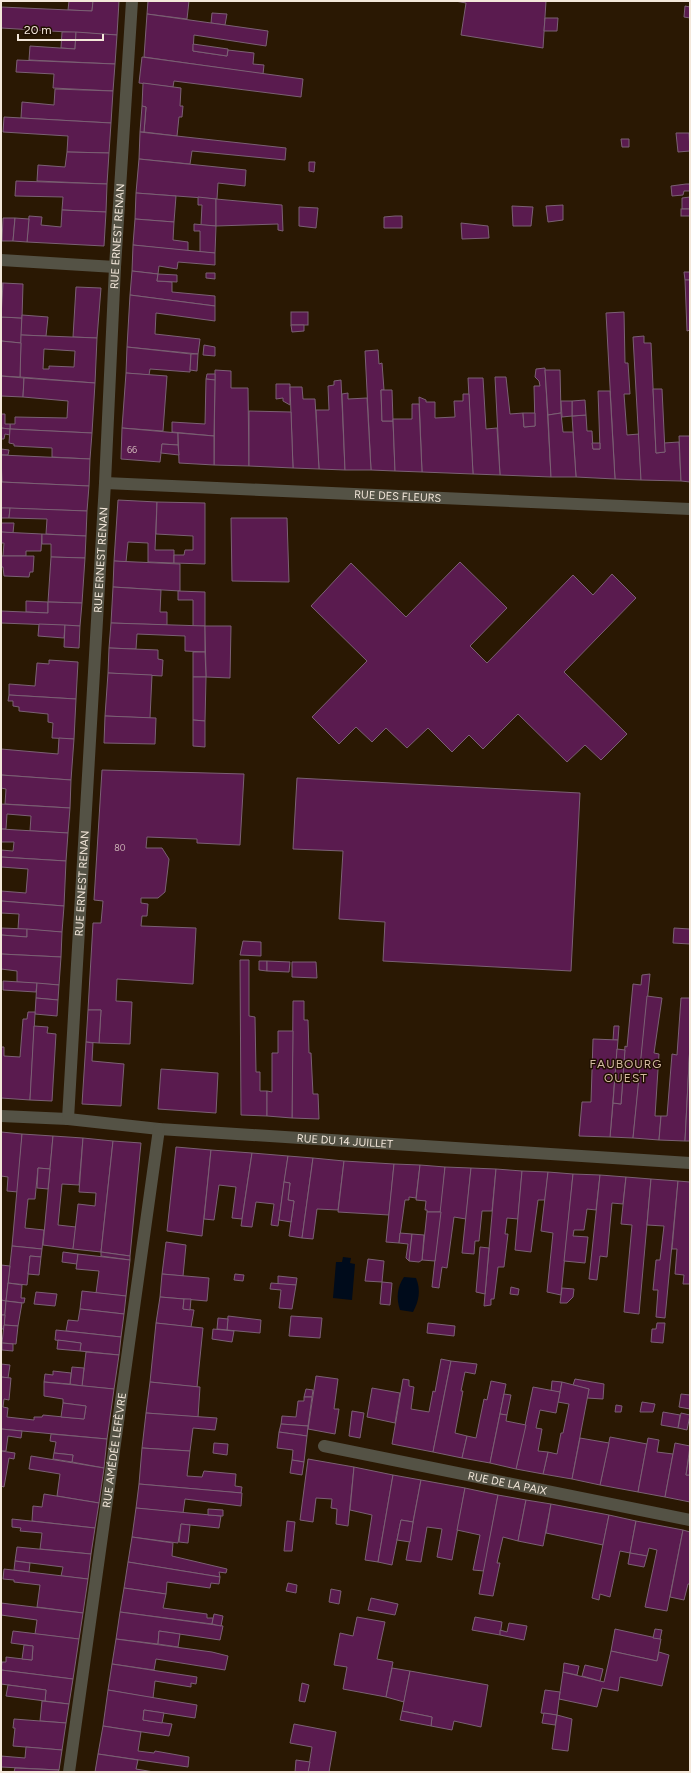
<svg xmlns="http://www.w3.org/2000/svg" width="691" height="1773" viewBox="0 0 691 1773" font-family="Figtree,sans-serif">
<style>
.water{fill:#000b1b}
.building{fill:#5a1b4f;stroke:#7b6074;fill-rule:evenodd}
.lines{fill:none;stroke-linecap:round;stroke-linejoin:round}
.minor{stroke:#545245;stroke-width:12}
.labels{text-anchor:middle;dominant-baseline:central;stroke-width:3;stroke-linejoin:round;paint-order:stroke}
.number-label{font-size:9px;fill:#cdb4b7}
.street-label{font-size:11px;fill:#f3e7da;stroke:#200f00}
.neighbourhood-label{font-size:12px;letter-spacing:1px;fill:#d3baa1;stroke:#200f00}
</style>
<rect width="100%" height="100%" fill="#2a1803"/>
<g class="water">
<polygon points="343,1257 351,1258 350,1263 355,1264 352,1300 333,1298 336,1262 342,1262"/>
<path d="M404,1277L416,1278C421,1290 419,1301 413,1312L400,1310C396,1298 397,1287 404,1277Z"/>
</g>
<g class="building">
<polygon points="69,1 93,1 92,11 68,10"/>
<polygon points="91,1 119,1 117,35 1,28 1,7 92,11 93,1"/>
<polygon points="148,1 189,1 187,19 147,14"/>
<polygon points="455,1 546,1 543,48 461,35 466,3"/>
<polygon points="685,6 690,7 690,18 684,17"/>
<polygon points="212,13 227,14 225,25 211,23"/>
<polygon points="147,14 268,31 266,46 194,35 193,51 227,56 228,50 254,53 253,64 264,65 263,74 144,57"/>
<polygon points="545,18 558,18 557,31 544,31"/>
<polygon points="62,32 76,32 75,49 61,48"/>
<polygon points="76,32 117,35 115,64 29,60 30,46 75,49"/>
<polygon points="193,44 228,49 227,56 193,51"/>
<polygon points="142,57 303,79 301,97 174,81 173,87 139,83"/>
<polygon points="17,60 115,64 113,91 53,88 54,74 16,72"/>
<polygon points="143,83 181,88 180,106 183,106 182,117 179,117 177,136 144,132 146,107 142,106"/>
<polygon points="55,89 113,91 111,123 21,118 22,102 54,105"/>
<polygon points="142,106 146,107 144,132 140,132"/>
<polygon points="4,117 111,123 109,153 67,152 68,136 3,132"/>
<polygon points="140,132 286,148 285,160 192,151 190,164 139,159"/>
<polygon points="676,133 689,133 690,151 678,152"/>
<polygon points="621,139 629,139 629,147 622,147"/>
<polygon points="67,152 109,153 107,184 37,181 38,165 65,167"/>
<polygon points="139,159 246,170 245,186 218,183 217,199 136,193"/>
<polygon points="309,162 315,162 314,172 309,171"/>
<polygon points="16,181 107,184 106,212 62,210 63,197 15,196"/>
<polygon points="686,184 690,184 690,191 684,191 683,195 672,196 671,186"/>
<polygon points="136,193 176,196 174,222 135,219"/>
<polygon points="198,197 216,199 216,226 201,225 202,205 198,205"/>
<polygon points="690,197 690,209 682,209 682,198"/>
<polygon points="216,199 282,205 283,231 278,230 278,224 216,226"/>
<polygon points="563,205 563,220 548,222 546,206"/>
<polygon points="512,206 533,207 531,226 513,226"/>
<polygon points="299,207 318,208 316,228 299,226"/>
<rect x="681" y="209" width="9" height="7"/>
<polygon points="62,210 106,212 104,246 27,242 29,216 42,217 41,225 61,227"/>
<polygon points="395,216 402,216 402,228 384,228 384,217"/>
<polygon points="3,218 15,218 13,241 2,241"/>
<polygon points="15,218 29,219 27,242 13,241"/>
<polygon points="135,219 174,222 173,240 188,242 188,251 133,245"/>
<polygon points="461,223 488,226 489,238 462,239"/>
<polygon points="194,224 216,226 215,253 200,252 200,231 194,231"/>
<polygon points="133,245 215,253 215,265 178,262 177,269 159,266 158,274 132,271"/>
<polygon points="132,271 158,274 157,281 172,282 172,292 215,296 215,306 130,295"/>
<polygon points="684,272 690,272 690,280 685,280"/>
<polygon points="206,273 215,273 215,279 206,278"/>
<polygon points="158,274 177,275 177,282 157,281"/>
<polygon points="685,280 690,280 690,330 687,331"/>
<polygon points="1,283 3,283 1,317 22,318 21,343 1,341"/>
<polygon points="3,283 23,284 22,318 1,317"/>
<polygon points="76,287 101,288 97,338 73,337"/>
<polygon points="130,295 215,306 215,321 156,313 155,334 200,339 198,354 127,347"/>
<rect x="291" y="312" width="17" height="13"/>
<polygon points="624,312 625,363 628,363 630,394 624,394 627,435 639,434 641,480 615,479 606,313"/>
<polygon points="22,315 48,317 46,336 21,335"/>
<polygon points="291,325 304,325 304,331 292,332"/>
<path d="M21,335L97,338L95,383L20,377ZM44,349L75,351L74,367L49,366V369H43Z"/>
<polygon points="644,336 644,343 651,343 656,453 665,452 664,443 679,442 681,481 641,480 633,337"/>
<polygon points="1,341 21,343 20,377 1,376"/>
<polygon points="204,345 215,347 215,356 203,355"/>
<polygon points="127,347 191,354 190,372 150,369 149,375 126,373"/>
<polygon points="378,350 379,364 382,363 384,390 381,390 382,421 393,421 395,471 371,470 365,351"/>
<polygon points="191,354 198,354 197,371 190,370"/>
<polygon points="545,368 551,477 500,475 495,377 506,377 510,414 523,413 524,427 535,426 534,386 540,386 539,381 535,377 536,369"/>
<polygon points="215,370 231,371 231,388 248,388 249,466 214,465"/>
<polygon points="545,370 560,370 561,413 548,415"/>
<polygon points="126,373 167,376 163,431 122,428"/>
<polygon points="207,374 215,374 215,380 206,379"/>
<polygon points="1,376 24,378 23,397 1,396"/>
<polygon points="24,378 95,383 92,433 10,429 10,424 15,424 15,417 67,418 68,401 23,397"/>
<polygon points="468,378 483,378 486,429 497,428 500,475 473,474"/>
<polygon points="206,379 215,380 214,436 172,432 172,422 205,424"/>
<polygon points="341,380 345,470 319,469 316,410 329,410 328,386 334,385 334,381"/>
<polygon points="276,384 290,384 290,405 283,401 283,398 276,399"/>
<polygon points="290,387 302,387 303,399 315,399 319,469 293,468"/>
<polygon points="653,389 662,389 665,452 656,453"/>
<polygon points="381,390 392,390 393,421 382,421"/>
<polygon points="598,391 610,391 615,479 576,477 572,416 586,415 587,431 592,431 593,449 600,449"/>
<polygon points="348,393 348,399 367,398 371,470 345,470 342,394"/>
<polygon points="463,394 469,394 473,474 422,472 419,397 426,400 426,402 435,402 435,418 455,417 454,401 463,401"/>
<polygon points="585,400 586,415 572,416 572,401"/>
<polygon points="561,401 572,401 572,416 562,417"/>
<polygon points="412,404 419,404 422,472 395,471 393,419 412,419"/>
<polygon points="249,411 291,412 293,468 249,466"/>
<polygon points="523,413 535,413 535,426 524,427"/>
<polygon points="561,413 563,432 573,432 576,477 551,477 548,415"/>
<polygon points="1,414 5,414 5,424 10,424 10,429 1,428"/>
<polygon points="1,428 10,429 10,435 5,434 4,439 1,439"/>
<polygon points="122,428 178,433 178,445 162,444 160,462 121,459"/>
<polygon points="10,429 92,433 90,459 52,457 52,448 14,446 14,444 9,443"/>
<polygon points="178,433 214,436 214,465 179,463"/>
<polygon points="679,436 690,436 690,482 681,481"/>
<polygon points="592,443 600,443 600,449 593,449"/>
<polygon points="162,444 178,445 179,455 161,453"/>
<polygon points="1,449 9,450 8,455 1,455"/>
<polygon points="1,455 90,459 89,486 2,482"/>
<polygon points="1,482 89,486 87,511 1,508"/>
<polygon points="118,500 157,502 155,550 174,550 174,563 148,562 148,543 128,542 126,562 114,561"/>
<polygon points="157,502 205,503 205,564 174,563 174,555 184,555 185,550 193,550 193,536 156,534"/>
<polygon points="1,508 10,508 9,518 1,518"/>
<polygon points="10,508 87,511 86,536 46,534 47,519 9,518"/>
<polygon points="231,518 287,518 289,582 232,581"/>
<polygon points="1,523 14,523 13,533 1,532"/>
<polygon points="1,532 42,534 41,551 26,551 26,556 3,556 4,543 1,543"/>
<polygon points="42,534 86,536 85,558 51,557 51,544 42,544"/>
<polygon points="1,556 34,556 33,572 30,572 29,577 4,576 3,567 1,567"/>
<polygon points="51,557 85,558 82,603 48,602"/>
<polygon points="114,561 180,564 180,591 113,587"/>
<polygon points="460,562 507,608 470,646 487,663 573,575 593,595 612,574 636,598 564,672 627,734 601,760 585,745 567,762 518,714 483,749 469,735 452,752 428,728 407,748 386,728 372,742 356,727 339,744 312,717 367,661 311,606 351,563 406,617"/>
<polygon points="113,587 161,590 160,612 167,612 167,625 111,623"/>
<polygon points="178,591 205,592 205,626 193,626 193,600 178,600"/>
<polygon points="26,601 48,602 48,613 26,612"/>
<polygon points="48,602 82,603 80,626 1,623 1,611 48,613"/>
<polygon points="111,623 205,626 205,652 185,651 185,636 137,634 136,649 109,648"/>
<polygon points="39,624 65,625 64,638 38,636"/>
<polygon points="65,625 80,626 79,648 64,647"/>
<polygon points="205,626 231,626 230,678 206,677"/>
<polygon points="109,648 158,650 158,659 163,660 162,676 108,673"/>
<polygon points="193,652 205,652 206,677 193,677"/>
<polygon points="49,660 78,662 76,699 9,695 9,684 35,686 37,663 49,664"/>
<polygon points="108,673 152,675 150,718 105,716"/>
<polygon points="193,677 206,677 205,721 193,720"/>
<polygon points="9,695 76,699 74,739 52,738 53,723 48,722 48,714 19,711 19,707 13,706 13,701 8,701"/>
<polygon points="105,716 156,718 155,744 104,743"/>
<polygon points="193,720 205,721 205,747 193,746"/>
<polygon points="59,738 74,739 71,780 1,775 1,749 58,754"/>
<polygon points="102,770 244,774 240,845 197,843 197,839 147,837 146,848 162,848 169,859 165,892 158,898 141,898 141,903 148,904 147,916 142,916 141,926 196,928 193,984 117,979 116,1001 132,1002 130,1044 99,1043 101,1010 88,1010 93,923 101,923 103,901 94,900"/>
<polygon points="1,775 71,780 70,808 5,804 6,789 1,788"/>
<polygon points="297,778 580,793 571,971 383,961 385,922 339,919 343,851 293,849"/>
<polygon points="1,804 70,808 68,833 30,831 31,816 7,814 6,829 1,829"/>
<polygon points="1,829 68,833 66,861 1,857 1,850 13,851 14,842 1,842"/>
<polygon points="1,857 66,861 64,906 1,901 1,891 26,893 28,869 1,867"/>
<polygon points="1,901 64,906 62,932 18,929 19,914 1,913"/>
<polygon points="1,928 27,929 27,937 1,935"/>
<polygon points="674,928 690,929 690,944 673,943"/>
<polygon points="27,929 62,932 61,957 1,954 1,935 27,937"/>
<polygon points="243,941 261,942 261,956 240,955"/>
<polygon points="1,954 61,957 59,985 17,982 17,971 1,969"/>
<polygon points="240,960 249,960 249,1016 255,1017 256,1072 260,1072 260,1091 267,1091 267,1116 241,1115"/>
<polygon points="259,961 267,961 267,971 259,970"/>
<polygon points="267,961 290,962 289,972 267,971"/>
<polygon points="292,962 316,962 317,978 292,977"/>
<polygon points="650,974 633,1138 610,1137 613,1103 621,1104 625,1046 627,1047 633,984 641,985 642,975"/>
<polygon points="3,981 37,983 36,992 3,990"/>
<polygon points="37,983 59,985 58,1000 36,998"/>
<polygon points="647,996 662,998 654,1053 659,1054 655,1116 661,1116 659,1140 633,1138"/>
<polygon points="36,998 58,1000 57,1016 35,1014"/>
<polygon points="681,998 690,998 690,1044 685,1141 659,1140 661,1116 667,1116 672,1054 677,1055"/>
<polygon points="293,1001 304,1001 304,1020 308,1020 309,1053 311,1053 313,1094 318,1094 319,1119 292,1118"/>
<polygon points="88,1010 101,1010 99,1043 86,1042"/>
<polygon points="28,1012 35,1012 35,1014 30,1100 1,1098 1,1047 4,1047 4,1056 20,1057 23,1019 27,1019"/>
<polygon points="34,1026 48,1027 47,1033 56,1034 52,1101 30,1100"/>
<polygon points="614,1026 619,1026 618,1040 613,1040"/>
<polygon points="278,1031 293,1031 292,1118 267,1116 267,1091 272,1092 272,1053 278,1053"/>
<polygon points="593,1039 618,1040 610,1137 579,1136 582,1102 591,1102"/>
<polygon points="86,1042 93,1043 92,1061 124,1064 121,1106 82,1104"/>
<polygon points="690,1044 690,1141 685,1141"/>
<polygon points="617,1049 625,1050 621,1104 613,1103"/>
<polygon points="161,1069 218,1073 216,1113 158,1109"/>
<polygon points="1,1132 22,1134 18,1192 7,1191 8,1177 1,1176"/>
<polygon points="22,1134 53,1136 50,1169 38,1168 35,1199 28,1199 25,1228 44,1230 42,1249 12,1246"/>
<polygon points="53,1136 83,1138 79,1185 62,1184 58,1225 76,1227 73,1249 43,1245"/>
<polygon points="83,1138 113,1141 101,1252 73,1249 78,1204 95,1206 96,1193 79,1192"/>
<polygon points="113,1141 141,1143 130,1256 101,1252"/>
<polygon points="176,1147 211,1150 202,1236 167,1231"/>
<polygon points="211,1150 252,1153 242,1219 232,1218 236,1187 219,1185 214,1220 204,1219"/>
<polygon points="252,1153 288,1156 278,1226 271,1225 274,1204 256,1202 252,1227 241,1226"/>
<polygon points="288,1156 313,1158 302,1238 289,1236 294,1201 288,1200 290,1183 284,1182"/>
<polygon points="313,1158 344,1161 338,1210 317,1209 313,1239 302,1238"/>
<polygon points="344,1161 394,1164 389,1215 338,1212"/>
<polygon points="394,1164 420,1165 416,1198 409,1197 409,1200 405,1200 399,1243 386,1242"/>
<polygon points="420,1165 445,1167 441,1212 427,1212 427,1210 425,1210 426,1201 416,1200"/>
<polygon points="445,1167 471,1168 466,1219 454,1217 447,1268 442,1267 439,1288 432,1287"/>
<polygon points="38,1168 50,1169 48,1189 37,1188"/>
<polygon points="471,1168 496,1169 492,1211 482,1211 479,1241 475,1241 474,1254 462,1253"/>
<polygon points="496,1169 522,1171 518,1219 507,1218 505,1234 508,1234 504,1267 498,1267 494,1299 491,1299 491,1305 484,1306"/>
<polygon points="522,1171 548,1172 545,1200 538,1200 531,1252 515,1250"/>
<polygon points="548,1172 573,1174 561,1295 547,1292 553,1233 541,1231"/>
<polygon points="573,1174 600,1175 596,1210 587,1209 584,1230 574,1230 573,1236 588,1237 585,1263 564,1261"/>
<polygon points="600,1175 626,1177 623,1204 612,1203 607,1257 600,1256 597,1280 589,1279"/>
<polygon points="626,1177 651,1179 639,1314 624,1312 632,1225 621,1224"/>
<polygon points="651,1179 678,1181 665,1318 656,1317 658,1290 653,1290 656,1260 660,1260 664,1226 647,1225"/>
<polygon points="678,1181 690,1182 690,1284 683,1284 684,1275 675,1274 677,1249 672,1249"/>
<polygon points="284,1182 290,1183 288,1200 294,1201 291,1222 279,1220"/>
<polygon points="427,1212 441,1212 435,1261 422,1260"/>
<polygon points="400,1233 412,1234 409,1261 406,1258 408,1244 399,1243"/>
<polygon points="412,1234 424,1235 422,1260 419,1262 409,1261"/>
<polygon points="166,1242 186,1245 183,1276 162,1274"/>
<polygon points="12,1246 42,1249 41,1257 30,1256 27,1285 8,1283"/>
<polygon points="480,1247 489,1248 485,1294 476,1292"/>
<polygon points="63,1252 78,1254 77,1264 62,1262"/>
<polygon points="101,1252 130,1256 130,1260 101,1256"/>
<polygon points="78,1254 130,1260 126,1296 96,1293 99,1271 76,1269"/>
<polygon points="30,1256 41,1257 39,1275 28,1274"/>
<polygon points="368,1259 384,1261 382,1282 365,1281"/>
<polygon points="1,1265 10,1266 6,1301 1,1300"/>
<polygon points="162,1274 209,1278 207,1301 160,1297"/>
<polygon points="235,1274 244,1275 243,1281 234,1280"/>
<polygon points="278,1276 297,1278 296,1285 278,1284"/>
<polygon points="382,1282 392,1283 390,1305 380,1304"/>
<polygon points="8,1283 22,1285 21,1298 25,1298 24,1303 6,1301"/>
<polygon points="271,1283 296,1285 292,1309 279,1308 281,1290 270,1289"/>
<polygon points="511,1287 519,1289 518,1295 510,1294"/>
<polygon points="562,1288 574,1289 573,1297 567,1303 560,1303"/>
<polygon points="82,1291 126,1296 124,1314 80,1309"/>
<polygon points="36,1292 57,1294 55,1306 34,1304"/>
<polygon points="160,1297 184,1299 183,1309 194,1310 191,1327 156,1323"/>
<polygon points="184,1299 191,1299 190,1310 183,1309"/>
<polygon points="1,1300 6,1301 5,1315 1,1315"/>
<polygon points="6,1301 22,1303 18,1326 4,1325"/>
<polygon points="80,1309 124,1314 121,1337 66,1331 68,1320 78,1321"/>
<polygon points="1,1315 5,1315 4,1329 1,1329"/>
<polygon points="228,1316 261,1320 260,1333 227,1330"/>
<polygon points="291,1316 322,1318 320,1338 289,1336"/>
<polygon points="218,1318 228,1319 227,1330 217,1329"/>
<polygon points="156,1323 203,1328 197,1387 150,1382"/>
<polygon points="428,1323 455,1326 454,1336 427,1333"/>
<polygon points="657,1323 665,1323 663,1343 651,1342 652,1329 656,1329"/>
<polygon points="4,1325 18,1326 16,1344 2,1343"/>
<polygon points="213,1329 234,1331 232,1342 212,1339"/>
<polygon points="56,1330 121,1337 119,1355 80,1351 81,1343 55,1340"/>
<polygon points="58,1340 81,1343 80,1351 57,1349"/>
<polygon points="2,1343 13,1344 13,1351 2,1350"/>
<polygon points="86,1352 119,1355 114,1389 82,1386"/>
<polygon points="441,1359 451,1361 433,1452 392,1444 403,1379 409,1380 409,1386 414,1387 411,1409 429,1412 433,1391 435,1392"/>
<polygon points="451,1361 477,1364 475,1374 465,1372 461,1391 463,1391 455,1433 467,1436 462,1458 433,1452"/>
<polygon points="1,1364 10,1365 8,1378 1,1377"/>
<polygon points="72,1367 84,1368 82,1386 70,1384"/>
<polygon points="53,1371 71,1373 70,1384 44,1382 45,1374 53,1375"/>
<polygon points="316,1376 338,1379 334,1409 339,1409 335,1434 308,1429"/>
<polygon points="1,1377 11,1378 9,1400 4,1399 3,1407 8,1408 7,1417 34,1420 34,1417 42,1417 43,1415 84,1419 86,1406 63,1403 63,1399 44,1396 44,1382 114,1389 107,1439 1,1429"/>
<polygon points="575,1379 604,1384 603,1399 587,1398 589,1389 573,1385"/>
<polygon points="491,1381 506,1384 490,1463 462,1458 467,1436 476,1438 484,1399 487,1400"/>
<polygon points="552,1381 562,1382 560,1392 551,1391"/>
<polygon points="150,1382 200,1387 198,1417 146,1413"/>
<polygon points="562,1382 589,1389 572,1479 543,1474 548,1452 557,1454 561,1433 563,1433 569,1404 558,1402"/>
<polygon points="533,1387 560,1392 556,1413 540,1410 536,1428 542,1429 538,1451 548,1452 543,1474 516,1469"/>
<polygon points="372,1388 400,1393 395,1423 367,1417"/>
<polygon points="306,1389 313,1390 312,1397 304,1397"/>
<polygon points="504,1394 511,1395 507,1415 500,1414"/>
<polygon points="681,1394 690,1395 690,1409 679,1407"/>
<polygon points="304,1397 312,1397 308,1426 281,1424 282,1416 296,1417 298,1401 304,1401"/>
<polygon points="642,1402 655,1404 653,1412 640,1412"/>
<polygon points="63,1403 86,1406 84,1419 61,1417"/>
<polygon points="616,1405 622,1406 621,1412 615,1412"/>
<polygon points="352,1411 364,1413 360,1438 349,1436"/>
<polygon points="663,1412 680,1415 678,1428 661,1425"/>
<polygon points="146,1413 217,1418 215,1430 193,1428 190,1451 142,1448"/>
<polygon points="681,1413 690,1415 687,1430 678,1428"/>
<polygon points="500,1414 507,1415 506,1421 526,1425 516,1469 490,1463"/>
<polygon points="281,1424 308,1426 307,1436 279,1432"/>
<polygon points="1,1429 22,1431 21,1438 8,1436 6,1451 1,1451"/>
<polygon points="279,1432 307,1436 304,1462 292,1460 293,1450 277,1448"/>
<polygon points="51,1434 107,1439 104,1468 72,1462 73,1455 54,1453 56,1442 50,1441"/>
<polygon points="610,1437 647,1444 638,1492 600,1485"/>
<polygon points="580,1438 609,1443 600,1485 572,1479"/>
<polygon points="648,1438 659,1440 657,1452 673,1454 665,1497 638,1492"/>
<polygon points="214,1443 228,1444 227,1455 213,1453"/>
<polygon points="675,1443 690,1446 686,1475 690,1475 690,1502 665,1497"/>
<polygon points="142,1448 190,1451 187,1476 202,1477 204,1471 236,1474 235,1486 242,1487 241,1493 139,1484"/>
<polygon points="1,1451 15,1453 14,1459 9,1458 4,1487 1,1486"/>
<polygon points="690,1451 690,1475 686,1475"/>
<polygon points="54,1453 73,1455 72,1462 53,1459"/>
<polygon points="31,1456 104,1468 99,1503 57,1496 60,1474 29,1469"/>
<polygon points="308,1459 354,1467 348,1526 336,1524 337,1509 331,1508 332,1499 316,1498 313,1522 300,1520"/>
<polygon points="292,1460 304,1462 302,1475 290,1473"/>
<polygon points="354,1467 393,1475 378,1562 365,1560 372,1515 350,1510"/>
<polygon points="393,1475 421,1480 413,1522 401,1520 392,1565 378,1562"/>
<polygon points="421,1480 465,1488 452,1560 437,1557 442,1529 427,1527 421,1562 406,1560"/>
<polygon points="139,1484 242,1493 241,1506 185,1499 183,1513 136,1508"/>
<polygon points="465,1488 498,1495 484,1571 473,1570 480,1535 457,1530"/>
<polygon points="44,1494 99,1503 95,1528 32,1521 33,1506 42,1507"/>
<polygon points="498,1495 526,1500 518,1541 503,1537 497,1563 500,1563 493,1596 479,1594"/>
<polygon points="526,1500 551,1504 543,1546 518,1541"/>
<polygon points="551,1504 609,1515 603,1545 546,1533"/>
<polygon points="136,1508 221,1516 219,1528 181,1524 178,1543 132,1537"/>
<polygon points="208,1509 223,1510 223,1516 208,1515"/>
<polygon points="609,1515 636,1521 630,1553 620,1551 610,1597 600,1594 599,1600 592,1598"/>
<polygon points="12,1519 95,1528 91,1554 40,1549 42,1533 20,1531 21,1528 12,1527"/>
<polygon points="401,1520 413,1522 410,1542 397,1540"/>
<polygon points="287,1521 295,1522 292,1551 284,1551"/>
<polygon points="636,1521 683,1530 667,1611 645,1607 657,1550 649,1548 647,1556 630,1553"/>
<polygon points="181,1524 190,1525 188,1543 179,1542"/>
<polygon points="683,1530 690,1532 690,1584 688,1584 684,1600 670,1597"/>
<polygon points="132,1537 173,1543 172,1556 227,1569 226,1573 219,1572 220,1577 128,1562"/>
<polygon points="17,1547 91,1554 88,1579 61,1576 63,1567 15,1561"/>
<polygon points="630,1553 647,1556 644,1567 628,1564"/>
<polygon points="15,1561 30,1563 29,1572 14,1570"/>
<polygon points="128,1562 220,1577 219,1584 211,1583 210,1588 167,1582 166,1594 124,1588"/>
<polygon points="4,1569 88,1579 83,1613 37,1607 40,1585 14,1582 14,1580 3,1579"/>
<polygon points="288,1583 297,1585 296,1593 286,1591"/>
<polygon points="124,1588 166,1594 163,1608 207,1614 207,1618 213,1618 212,1624 120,1612"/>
<polygon points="331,1589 341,1591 339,1604 329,1602"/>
<polygon points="371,1598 398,1604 395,1615 368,1610"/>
<polygon points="1,1603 83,1613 79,1639 35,1634 37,1620 1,1615"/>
<polygon points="120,1612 223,1626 220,1640 159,1631 158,1644 116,1639"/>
<polygon points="214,1614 223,1616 221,1626 212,1624"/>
<polygon points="357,1617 385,1622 377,1659 393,1662 386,1697 343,1689 347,1667 334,1665 340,1633 353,1636"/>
<polygon points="475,1617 502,1622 500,1635 472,1630"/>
<polygon points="509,1623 527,1626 524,1640 500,1635 500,1630 507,1632"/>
<polygon points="615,1629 661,1639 657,1661 611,1651"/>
<polygon points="655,1629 662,1630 660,1639 653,1638"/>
<polygon points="13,1631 79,1639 73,1679 1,1670 2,1662 6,1662 6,1657 32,1660 33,1646 11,1643"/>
<polygon points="159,1631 180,1634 178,1647 158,1644"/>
<polygon points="116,1639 212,1652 228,1656 225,1670 156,1659 154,1670 112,1664"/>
<polygon points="24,1645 33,1646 32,1660 22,1659"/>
<polygon points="611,1651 657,1661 659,1652 669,1655 662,1686 620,1677 618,1691 602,1688 597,1707 559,1699 563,1672 604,1682"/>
<polygon points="564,1663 579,1666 577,1675 563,1672"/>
<polygon points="112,1664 197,1677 196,1684 191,1683 191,1687 155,1681 153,1698 108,1690"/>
<polygon points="585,1665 603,1669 600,1681 582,1676"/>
<polygon points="392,1668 410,1671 404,1702 386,1697"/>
<polygon points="1,1670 73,1679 69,1704 45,1701 46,1690 1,1684"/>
<polygon points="410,1671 488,1685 481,1727 454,1721 452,1730 431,1726 432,1717 402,1711"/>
<polygon points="302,1683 309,1685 305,1702 299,1701"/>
<polygon points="8,1685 46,1690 45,1701 6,1696"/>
<polygon points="108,1690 197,1705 195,1718 144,1710 143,1720 172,1724 169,1736 103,1726"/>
<polygon points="545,1690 560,1692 557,1715 541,1713"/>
<polygon points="42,1701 69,1704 66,1723 40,1721"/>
<polygon points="144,1710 164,1713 162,1723 143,1720"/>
<polygon points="402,1711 432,1717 431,1726 400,1720"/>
<polygon points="544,1713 557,1715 555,1725 542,1723"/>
<polygon points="557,1715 572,1719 568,1751 552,1749"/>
<polygon points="14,1719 66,1723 62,1750 13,1746 15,1728 13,1728"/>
<polygon points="294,1724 336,1732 329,1772 308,1772 312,1747 290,1743"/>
<polygon points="103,1726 141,1732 138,1751 154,1753 155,1751 189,1757 188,1767 98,1754"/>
<polygon points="26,1747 62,1750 59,1770 1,1767 1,1756 25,1758"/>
<polygon points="98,1754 138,1760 136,1769 154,1772 95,1772"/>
<polygon points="296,1760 310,1762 308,1772 295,1772"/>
<polygon points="15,1768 59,1770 58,1772 14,1772"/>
</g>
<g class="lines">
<g class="minor">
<polyline points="1,260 115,267"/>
<path id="s1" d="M105,483L690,509"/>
<path id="s2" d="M1,1116L68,1119L159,1129L690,1163"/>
<path id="s3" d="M68,1119L105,483L115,267L132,1"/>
<path id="s4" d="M324,1446L690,1520"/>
<path id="s5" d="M69,1772L159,1129"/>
</g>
</g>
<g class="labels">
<g class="number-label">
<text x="132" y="449">66</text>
<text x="120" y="847">80</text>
</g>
<g class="street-label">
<text stroke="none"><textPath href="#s3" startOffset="884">RUE ERNEST RENAN</textPath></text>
<text stroke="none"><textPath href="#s1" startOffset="293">RUE DES FLEURS</textPath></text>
<text stroke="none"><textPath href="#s3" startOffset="560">RUE ERNEST RENAN</textPath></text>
<text stroke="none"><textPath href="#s3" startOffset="236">RUE ERNEST RENAN</textPath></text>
<text stroke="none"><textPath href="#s2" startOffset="345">RUE DU 14 JUILLET</textPath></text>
<text stroke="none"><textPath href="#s5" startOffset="325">RUE AMÉDÉE LEFÈVRE</textPath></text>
<text stroke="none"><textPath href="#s4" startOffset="187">RUE DE LA PAIX</textPath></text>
</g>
<g class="neighbourhood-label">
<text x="626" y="1064">FAUBOURG<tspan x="626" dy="14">OUEST</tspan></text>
</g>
</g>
<rect width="691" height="1773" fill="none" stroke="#f3e7da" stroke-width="4"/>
<path d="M18 34v6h85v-6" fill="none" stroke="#f3e7da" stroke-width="2"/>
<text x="24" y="34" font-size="12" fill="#f3e7da" stroke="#200f00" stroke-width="3" paint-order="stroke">20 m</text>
</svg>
